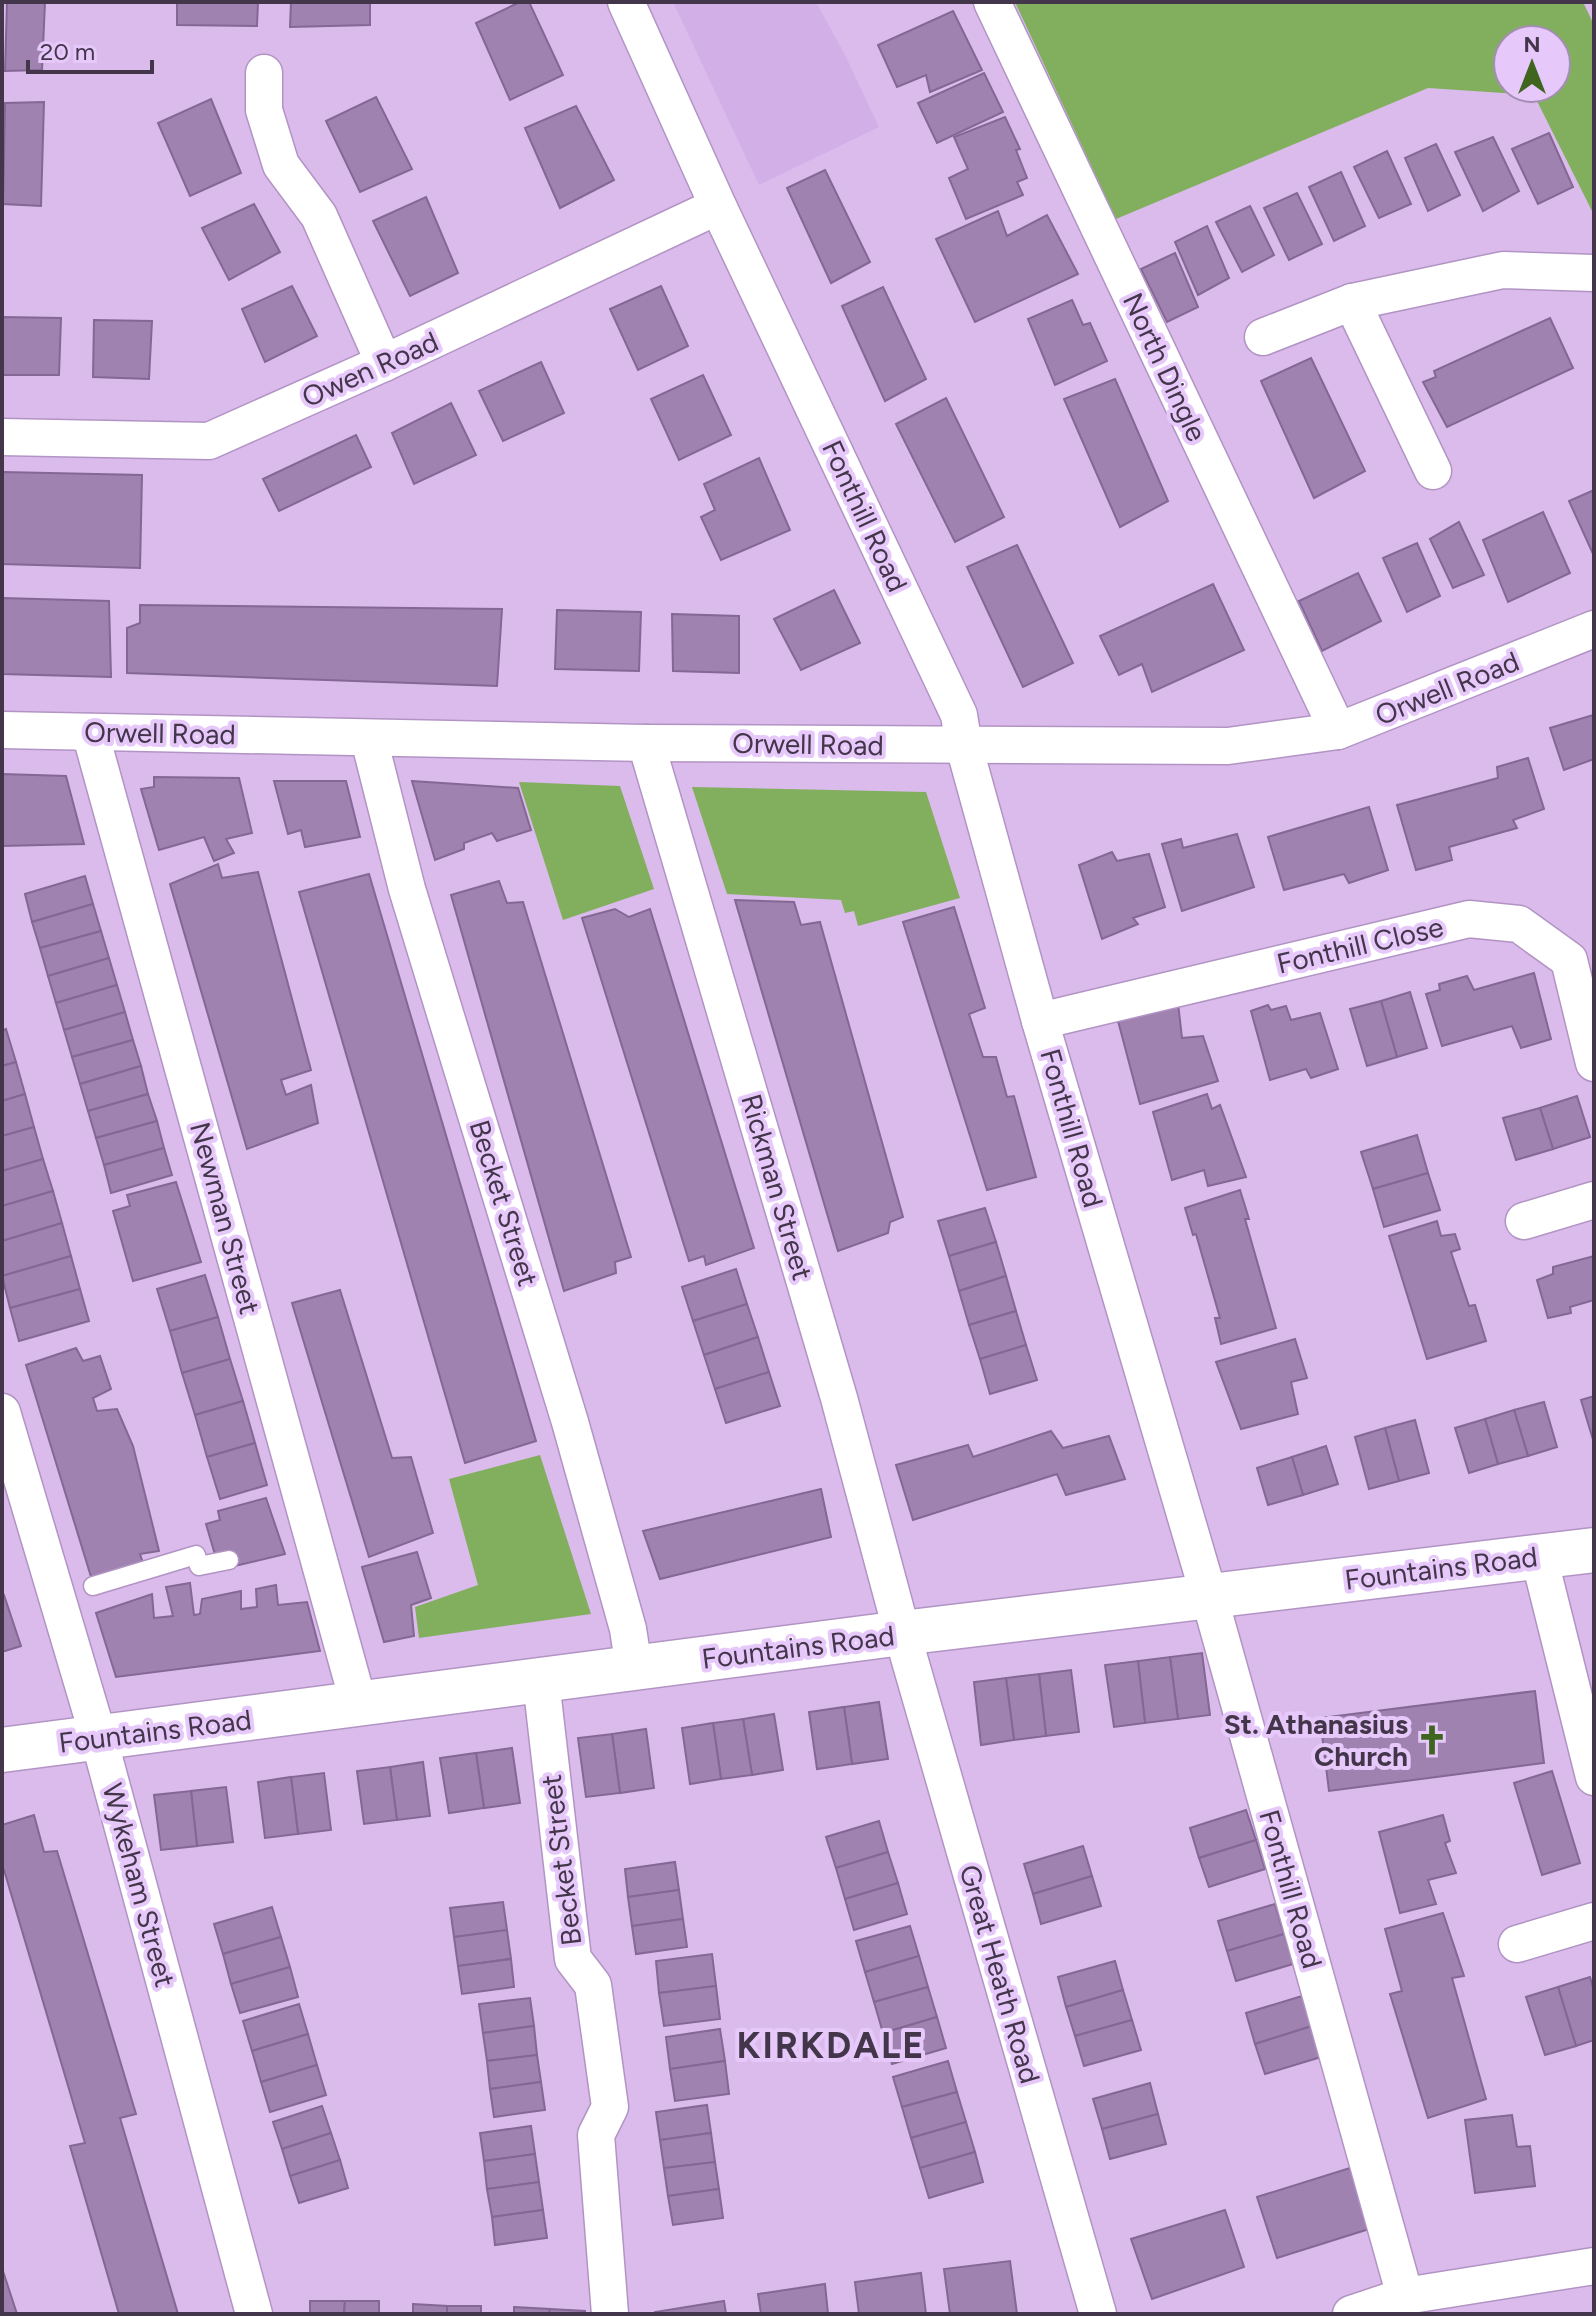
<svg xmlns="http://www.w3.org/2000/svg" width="1596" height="2316" viewBox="0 0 1596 2316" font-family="Figtree,sans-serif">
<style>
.built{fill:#d2b0e7}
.green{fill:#81af5e;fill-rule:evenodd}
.building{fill:#9f82b0;stroke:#846794;stroke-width:2}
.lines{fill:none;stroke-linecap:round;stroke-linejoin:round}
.service-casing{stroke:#b294c4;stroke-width:21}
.minor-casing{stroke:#b294c4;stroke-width:39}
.tertiary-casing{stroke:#b294c4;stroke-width:47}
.service{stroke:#fff;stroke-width:18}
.minor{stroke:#fff;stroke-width:36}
.tertiary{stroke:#fff;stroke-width:44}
.labels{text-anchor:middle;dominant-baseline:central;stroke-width:8;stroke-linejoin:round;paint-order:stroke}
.street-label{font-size:28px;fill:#43364a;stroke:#e7c8fa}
.poi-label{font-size:28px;font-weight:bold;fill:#43364a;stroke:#e7c8fa;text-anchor:end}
.district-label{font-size:36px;font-weight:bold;letter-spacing:2px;fill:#43364a;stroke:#e7c8fa}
</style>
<rect width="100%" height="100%" fill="#dabbec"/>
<polygon class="built" points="673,2 816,2 843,51 879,127 759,185"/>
<g class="green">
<path d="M1015,2H1583L1594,25V215L1534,95L1428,88L1116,219ZM1508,40H1556V88H1508Z"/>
<polygon points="519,782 620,786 654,889 563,920"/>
<polygon points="692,787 926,792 960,898 858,926 854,911 845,913 841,900 727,894"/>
<polygon points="540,1455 591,1614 419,1638 415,1607 478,1585 449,1479"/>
</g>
<g class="building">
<polygon points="7,2 45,2 42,70 5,71"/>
<polygon points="177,2 258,2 257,26 177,25"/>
<polygon points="291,2 370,2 370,25 290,27"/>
<polygon points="520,2 529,2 563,75 510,100 476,23"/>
<polygon points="953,11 982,70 930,92 926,75 897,87 878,45"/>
<polygon points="984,73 1003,112 937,143 918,103"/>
<polygon points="376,97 412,169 360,192 326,121"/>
<polygon points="211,99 241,173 190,196 158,123"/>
<polygon points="44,102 41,206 3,204 5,103"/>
<polygon points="576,106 614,180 560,208 525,128"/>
<polygon points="1005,117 1020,149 1016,150 1027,178 1017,182 1023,195 966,219 949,178 968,169 954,137"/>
<polygon points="1549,133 1573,187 1538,204 1512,149"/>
<polygon points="1493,137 1519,191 1483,211 1455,152"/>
<polygon points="1436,144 1460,195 1428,211 1405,158"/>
<polygon points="1387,151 1411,204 1379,218 1354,167"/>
<polygon points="825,170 870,262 831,283 787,188"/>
<polygon points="1341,172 1365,226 1334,241 1309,187"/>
<polygon points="1297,193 1322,244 1289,260 1264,208"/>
<polygon points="426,197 458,273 410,296 373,221"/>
<polygon points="254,204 280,252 229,280 202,228"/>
<polygon points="1250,206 1274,255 1242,272 1216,222"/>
<polygon points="998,211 1007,236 1047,215 1078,274 975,322 936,239"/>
<polygon points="1207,226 1229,278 1198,295 1175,242"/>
<polygon points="1175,253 1198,307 1167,322 1141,269"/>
<polygon points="292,286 317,336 265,362 242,309"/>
<polygon points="661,286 688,346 638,370 610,309"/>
<polygon points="883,287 926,379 885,401 842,306"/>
<polygon points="1072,300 1083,325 1090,323 1107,361 1055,385 1028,319"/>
<polygon points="2,317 61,318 59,375 2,375"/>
<polygon points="1550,318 1573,368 1447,427 1423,382 1436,377 1434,371"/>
<polygon points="94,320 152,321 149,379 93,377"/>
<polygon points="1311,358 1365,471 1314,498 1261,381"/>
<polygon points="541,362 564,413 503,441 479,391"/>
<polygon points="703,375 731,435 679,460 651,399"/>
<polygon points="1115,379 1168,501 1120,527 1064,399"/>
<polygon points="946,398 1004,517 955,542 896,424"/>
<polygon points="451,403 476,455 414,484 392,433"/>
<polygon points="356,435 371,467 279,511 263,479"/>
<polygon points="759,458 790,530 721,560 701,517 715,510 704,484"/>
<polygon points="2,472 142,475 140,568 2,564"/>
<polygon points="1594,490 1594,556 1569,501"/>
<polygon points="1543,512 1570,573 1508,602 1483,540"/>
<polygon points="1459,522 1484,575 1453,588 1430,539"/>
<polygon points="1417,543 1440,596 1407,612 1383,558"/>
<polygon points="1017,545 1073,663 1023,687 967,567"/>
<polygon points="1358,573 1381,621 1322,651 1299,601"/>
<polygon points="1213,584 1244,650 1152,692 1142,664 1119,675 1100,636"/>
<polygon points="834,590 860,643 801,670 774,619"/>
<polygon points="2,598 109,601 111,677 2,674"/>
<polygon points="140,605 502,609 497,686 127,673 127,628 140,623"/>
<polygon points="557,610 641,612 639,671 555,669"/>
<polygon points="672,614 739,616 739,673 673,671"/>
<polygon points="1593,715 1594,759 1564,770 1550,728"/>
<polygon points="1528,758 1544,809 1513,820 1517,828 1449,847 1452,860 1416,870 1397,805 1498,778 1497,767"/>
<polygon points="2,774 66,776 84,844 2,846"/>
<polygon points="154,777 239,778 252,833 226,839 234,853 214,861 204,837 159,850 141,789 154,787"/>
<polygon points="274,781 346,781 360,837 305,847 301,830 288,834"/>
<polygon points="412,781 518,788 531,830 497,841 492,833 464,843 464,849 435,860"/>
<polygon points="1369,807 1388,870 1349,883 1344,874 1284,890 1268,837"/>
<polygon points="1237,834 1254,887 1182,911 1162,844 1181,839 1183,848"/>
<polygon points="1112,852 1117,861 1149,854 1165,907 1133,918 1138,924 1102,939 1079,865"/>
<polygon points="218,864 222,878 258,872 311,1070 281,1080 286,1095 311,1085 318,1123 247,1149 170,884"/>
<polygon points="369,874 536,1441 465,1463 299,892"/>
<polygon points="85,876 93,904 32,922 25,894"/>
<polygon points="499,881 507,903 523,902 631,1257 615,1262 616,1273 564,1291 451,895"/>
<polygon points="735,900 794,902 801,925 820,922 903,1217 890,1222 888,1233 838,1251"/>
<polygon points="93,904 101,931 40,948 32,922"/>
<polygon points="954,907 985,1008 969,1014 983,1057 996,1057 1007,1097 1014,1096 1036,1177 987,1190 903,922"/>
<polygon points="615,909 629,917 650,909 754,1248 706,1265 704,1256 689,1261 582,918"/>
<polygon points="101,931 109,958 48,976 40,948"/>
<polygon points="109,958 117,985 56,1003 48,976"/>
<polygon points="1534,973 1551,1039 1521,1048 1512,1026 1442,1046 1426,994 1440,990 1439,984 1467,976 1474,990"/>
<polygon points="117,985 125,1012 64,1030 56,1003"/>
<polygon points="1410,992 1427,1048 1397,1057 1381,1001"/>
<polygon points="1381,1001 1397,1057 1367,1066 1350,1009"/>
<polygon points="1178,1003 1182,1038 1203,1036 1218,1081 1140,1104 1118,1021"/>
<polygon points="1268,1005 1271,1010 1286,1006 1291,1020 1320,1013 1338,1069 1311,1078 1306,1069 1270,1080 1251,1011"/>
<polygon points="125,1012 133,1040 72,1057 64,1030"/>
<polygon points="6,1029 16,1062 2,1066 2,1031"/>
<polygon points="133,1040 141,1066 80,1084 72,1057"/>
<polygon points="16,1062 25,1094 2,1101 2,1066"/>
<polygon points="141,1066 148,1094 88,1111 80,1084"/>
<polygon points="25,1094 34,1127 2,1136 2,1101"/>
<polygon points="148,1094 157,1121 96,1138 88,1111"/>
<polygon points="1207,1094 1212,1109 1220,1105 1246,1177 1208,1186 1204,1170 1172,1180 1153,1112"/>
<polygon points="1577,1096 1590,1137 1553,1149 1540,1108"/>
<polygon points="1540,1108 1553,1149 1516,1160 1503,1118"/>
<polygon points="157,1121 164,1148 104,1165 96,1138"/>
<polygon points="34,1127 43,1159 2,1171 2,1136"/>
<polygon points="1417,1135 1428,1173 1373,1189 1361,1152"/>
<polygon points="164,1148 172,1175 111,1193 104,1165"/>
<polygon points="43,1159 53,1191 2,1206 2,1171"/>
<polygon points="1428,1173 1440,1210 1384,1227 1373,1189"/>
<polygon points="176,1182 201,1262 133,1281 113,1211 130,1206 127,1195"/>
<polygon points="1240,1190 1249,1219 1245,1219 1276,1328 1221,1344 1215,1318 1220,1318 1196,1234 1193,1235 1185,1208"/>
<polygon points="53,1191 62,1223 2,1241 2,1206"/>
<polygon points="985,1208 996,1242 949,1256 938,1221"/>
<polygon points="1437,1221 1441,1236 1455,1234 1460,1249 1451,1252 1469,1306 1475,1305 1486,1341 1427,1359 1389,1236"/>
<polygon points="62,1223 71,1256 2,1276 2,1241"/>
<polygon points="996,1242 1006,1276 959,1291 949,1256"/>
<polygon points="71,1256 80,1289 10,1308 2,1276"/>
<polygon points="1594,1256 1594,1300 1570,1307 1571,1313 1548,1318 1537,1280 1553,1274 1553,1267"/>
<polygon points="736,1269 747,1304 693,1321 682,1287"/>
<polygon points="205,1275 218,1317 170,1331 157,1289"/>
<polygon points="1006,1276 1016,1311 969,1325 959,1291"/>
<polygon points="80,1289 89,1321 19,1341 10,1308"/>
<polygon points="340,1290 392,1458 411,1457 433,1533 369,1557 292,1303"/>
<polygon points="747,1304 758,1337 704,1355 693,1321"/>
<polygon points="1016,1311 1026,1345 980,1359 969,1325"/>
<polygon points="218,1317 230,1359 182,1373 170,1331"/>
<polygon points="758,1337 769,1372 715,1389 704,1355"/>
<polygon points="1295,1339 1307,1378 1291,1382 1298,1414 1241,1429 1216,1362"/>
<polygon points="1026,1345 1037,1380 990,1394 980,1359"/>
<polygon points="76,1348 83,1361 100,1356 111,1389 93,1398 97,1411 117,1409 133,1446 159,1551 140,1554 144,1566 92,1580 26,1365"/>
<polygon points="230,1359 243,1401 195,1415 182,1373"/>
<polygon points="769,1372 780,1406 726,1423 715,1389"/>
<polygon points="1594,1396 1594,1443 1581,1400"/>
<polygon points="243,1401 255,1443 207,1457 195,1415"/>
<polygon points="1544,1402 1557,1447 1528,1456 1514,1410"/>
<polygon points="1514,1410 1528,1456 1498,1464 1485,1419"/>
<polygon points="1485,1419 1498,1464 1469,1473 1455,1428"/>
<polygon points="1415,1420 1429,1473 1399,1481 1385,1428"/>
<polygon points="1385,1428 1399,1481 1369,1489 1355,1437"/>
<polygon points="1051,1431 1063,1448 1109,1436 1125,1479 1066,1495 1057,1474 913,1520 896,1465 968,1445 973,1457"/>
<polygon points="255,1443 267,1485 220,1499 207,1457"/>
<polygon points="1326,1446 1338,1484 1303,1495 1292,1457"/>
<polygon points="1292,1457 1303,1495 1268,1505 1257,1468"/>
<polygon points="821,1489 831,1537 660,1579 643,1531"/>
<polygon points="266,1498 285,1554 235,1566 216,1558 206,1524 220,1520 218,1511"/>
<polygon points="417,1552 431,1598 411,1605 414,1636 384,1642 362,1567"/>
<polygon points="190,1583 194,1615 200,1614 202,1599 241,1591 241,1609 257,1607 256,1589 276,1585 278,1605 307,1602 320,1651 116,1677 96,1613 152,1594 154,1618 173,1616 166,1587"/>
<polygon points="4,1595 21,1646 2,1652 2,1596"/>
<polygon points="1202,1653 1210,1715 1178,1719 1170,1657"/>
<polygon points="1170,1657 1178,1719 1145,1723 1138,1661"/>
<polygon points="1138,1661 1145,1723 1114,1727 1105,1665"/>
<polygon points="1071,1670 1079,1732 1046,1736 1039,1674"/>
<polygon points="1039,1674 1046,1736 1014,1740 1006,1678"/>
<polygon points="1006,1678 1014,1740 981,1745 974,1682"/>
<polygon points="1535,1691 1544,1763 1329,1791 1320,1718"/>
<polygon points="879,1702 888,1759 852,1764 844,1707"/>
<polygon points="844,1707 852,1764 817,1769 809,1712"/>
<polygon points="774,1714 783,1770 752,1775 743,1719"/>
<polygon points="743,1719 752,1775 721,1779 713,1723"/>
<polygon points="713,1723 721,1779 690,1784 682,1728"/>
<polygon points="646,1729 654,1788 620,1793 612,1734"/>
<polygon points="612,1734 620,1793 586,1797 578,1738"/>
<polygon points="512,1748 520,1803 484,1808 476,1753"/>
<polygon points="476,1753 484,1808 449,1813 440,1758"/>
<polygon points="423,1762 430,1816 397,1820 390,1767"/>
<polygon points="390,1767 397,1820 364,1824 357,1771"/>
<polygon points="1552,1771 1580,1863 1542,1875 1514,1783"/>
<polygon points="324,1773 331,1830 298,1834 291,1777"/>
<polygon points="291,1777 298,1834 265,1838 258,1782"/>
<polygon points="226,1787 233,1842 197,1846 191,1791"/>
<polygon points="191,1791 197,1846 161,1850 154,1795"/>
<polygon points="1246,1810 1256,1840 1199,1858 1190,1828"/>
<polygon points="34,1815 44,1852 57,1851 136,2114 120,2118 178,2314 119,2314 70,2146 85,2143 4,1870 2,1871 2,1825"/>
<polygon points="1443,1815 1450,1841 1445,1843 1456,1873 1428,1880 1436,1904 1400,1913 1379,1832"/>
<polygon points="879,1821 888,1852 836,1868 826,1837"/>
<polygon points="1256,1840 1265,1869 1209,1887 1199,1858"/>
<polygon points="1083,1846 1092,1876 1033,1894 1024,1864"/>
<polygon points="888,1852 898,1883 845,1899 836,1868"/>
<polygon points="675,1862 679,1890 628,1897 625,1869"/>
<polygon points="1092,1876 1101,1906 1041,1924 1033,1894"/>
<polygon points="898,1883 907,1914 854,1930 845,1899"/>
<polygon points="679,1890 683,1919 632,1926 628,1897"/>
<polygon points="503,1902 507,1930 454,1937 450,1908"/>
<polygon points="1275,1904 1284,1934 1227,1951 1218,1921"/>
<polygon points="272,1907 281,1937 223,1954 214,1924"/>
<polygon points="1443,1913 1464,1976 1452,1978 1486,2099 1428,2118 1390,1994 1402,1991 1385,1929"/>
<polygon points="683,1919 687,1947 636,1954 632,1926"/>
<polygon points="910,1926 919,1956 865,1972 856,1941"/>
<polygon points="507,1930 511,1959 458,1966 454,1937"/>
<polygon points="1284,1934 1293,1964 1236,1981 1227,1951"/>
<polygon points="281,1937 290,1967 231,1984 223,1954"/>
<polygon points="712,1954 716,1986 659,1993 656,1961"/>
<polygon points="919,1956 928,1987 874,2002 865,1972"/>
<polygon points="511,1959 514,1987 462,1994 458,1966"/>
<polygon points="1115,1961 1123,1990 1066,2007 1058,1977"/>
<polygon points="290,1967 298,1997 240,2013 231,1984"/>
<polygon points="1590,1977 1594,1991 1594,2040 1576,2046 1558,1987"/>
<polygon points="716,1986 720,2019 664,2026 659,1993"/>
<polygon points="928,1987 937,2017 883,2033 874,2002"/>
<polygon points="1558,1987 1576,2046 1545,2055 1526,1997"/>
<polygon points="1123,1990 1132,2020 1075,2036 1066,2007"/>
<polygon points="1302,1996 1312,2026 1255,2044 1246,2013"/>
<polygon points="530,1998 534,2026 483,2033 479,2004"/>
<polygon points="299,2004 308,2034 252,2051 243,2021"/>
<polygon points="937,2017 946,2048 892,2064 883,2033"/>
<polygon points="1132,2020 1141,2050 1084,2066 1075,2036"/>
<polygon points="534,2026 537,2055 487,2061 483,2033"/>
<polygon points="1312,2026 1321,2057 1265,2074 1255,2044"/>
<polygon points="720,2029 725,2061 670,2069 666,2037"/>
<polygon points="308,2034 317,2065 261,2082 252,2051"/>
<polygon points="537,2055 541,2082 490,2089 487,2061"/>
<polygon points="725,2061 729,2094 675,2101 670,2069"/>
<polygon points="948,2061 957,2092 902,2107 893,2077"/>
<polygon points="317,2065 326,2095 270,2112 261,2082"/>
<polygon points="541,2082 545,2110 494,2117 490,2089"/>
<polygon points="1150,2083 1158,2114 1102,2129 1093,2099"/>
<polygon points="957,2092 966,2122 911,2138 902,2107"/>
<polygon points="707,2105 711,2133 660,2140 656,2112"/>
<polygon points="322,2106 331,2133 282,2149 273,2122"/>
<polygon points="1158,2114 1166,2144 1110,2159 1102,2129"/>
<polygon points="1512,2115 1517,2147 1530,2146 1535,2186 1475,2193 1465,2120"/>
<polygon points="966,2122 975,2152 920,2168 911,2138"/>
<polygon points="531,2126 535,2154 484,2161 480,2133"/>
<polygon points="331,2133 340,2160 290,2176 282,2149"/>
<polygon points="711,2133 715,2162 664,2168 660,2140"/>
<polygon points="975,2152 983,2182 929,2198 920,2168"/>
<polygon points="535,2154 539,2182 487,2189 484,2161"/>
<polygon points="340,2160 348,2188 299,2203 290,2176"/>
<polygon points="715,2162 719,2189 668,2196 664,2168"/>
<polygon points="1350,2168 1369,2229 1277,2258 1257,2197"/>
<polygon points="539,2182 543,2210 492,2217 487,2189"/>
<polygon points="719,2189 723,2218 673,2225 668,2196"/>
<polygon points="543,2210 547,2238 495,2245 492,2217"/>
<polygon points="1225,2210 1244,2267 1152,2299 1131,2239"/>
<polygon points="1010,2261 1017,2314 950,2314 944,2269"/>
<polygon points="2,2268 17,2314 2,2314"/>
<polygon points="921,2273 926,2314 859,2314 855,2282"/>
<polygon points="825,2284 828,2314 761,2314 758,2294"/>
<polygon points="310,2301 345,2301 344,2314 310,2314"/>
<polygon points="345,2301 379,2301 379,2314 344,2314"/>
<polygon points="724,2301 726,2314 655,2314 655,2312"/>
<polygon points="413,2304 447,2306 447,2314 413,2314"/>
<rect x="447" y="2306" width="34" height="8"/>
<polygon points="514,2307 550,2309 549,2314 514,2314"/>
<polygon points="550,2309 585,2311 585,2314 549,2314"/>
</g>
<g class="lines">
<g class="service-casing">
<polyline id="service" points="93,1586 196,1555 199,1566 229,1560"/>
</g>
<g class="minor-casing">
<g id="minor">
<polyline points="626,2 718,206 959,715 964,746 1040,1021 1209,1596 1405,2296"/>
<polyline points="992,2 1338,731"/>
<polyline points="264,73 264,110 281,165 319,216 384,363"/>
<polyline points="1352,302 1433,471"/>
<polyline points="1263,337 1352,302 1503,270 1594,273"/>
<polyline points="2,437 209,441 384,363 718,206"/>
<polyline points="2,730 646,743 1228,746 1338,731 1594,629"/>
<polyline points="90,732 359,1705"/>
<polyline points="369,739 407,889 570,1422 628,1629 634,1668"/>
<polyline points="646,743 839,1398 902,1633 1098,2314"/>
<polyline points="1040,1021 1469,919 1519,924 1569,960 1594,1063"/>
<polyline points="1524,1221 1594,1200"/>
<polyline points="2,1412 99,1739 254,2314"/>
<polyline points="1539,1557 1594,1777"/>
<polyline points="541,1681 573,1959 593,1985 610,2107 596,2135 610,2314"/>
<polyline points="1517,1944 1594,1921"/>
<polyline points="1351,2314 1405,2296 1594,2266"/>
</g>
</g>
<g class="tertiary-casing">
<polyline id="tertiary" points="2,1750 902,1633 1594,1550"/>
</g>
<use href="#service" class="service"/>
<use href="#minor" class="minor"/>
<use href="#tertiary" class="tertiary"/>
</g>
<defs>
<g id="church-bare" transform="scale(2.4)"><path d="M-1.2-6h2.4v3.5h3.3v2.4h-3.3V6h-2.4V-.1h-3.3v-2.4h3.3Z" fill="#40651f" stroke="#e7c8fa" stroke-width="2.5" paint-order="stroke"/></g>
</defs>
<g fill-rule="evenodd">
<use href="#church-bare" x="1432" y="1740"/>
</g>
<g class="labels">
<g class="street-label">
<text transform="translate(1165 367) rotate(65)">North Dingle</text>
<text transform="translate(370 369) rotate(-24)">Owen Road</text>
<text transform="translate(865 516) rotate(65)">Fonthill Road</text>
<text transform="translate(1447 688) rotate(-22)">Orwell Road</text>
<text transform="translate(160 733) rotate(1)">Orwell Road</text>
<text transform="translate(808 744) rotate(1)">Orwell Road</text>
<text transform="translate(1360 945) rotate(-13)">Fonthill Close</text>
<text transform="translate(1072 1128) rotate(74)">Fonthill Road</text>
<text transform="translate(777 1187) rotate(74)">Rickman Street</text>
<text transform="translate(504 1203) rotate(73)">Becket Street</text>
<text transform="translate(225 1218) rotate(75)">Newman Street</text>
<text transform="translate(1441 1568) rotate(-7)">Fountains Road</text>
<text transform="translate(798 1647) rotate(-7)">Fountains Road</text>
<text transform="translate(155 1731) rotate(-7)">Fountains Road</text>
<text transform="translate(561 1860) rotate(-97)">Becket Street</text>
<text transform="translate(139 1885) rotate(75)">Wykeham Street</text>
<text transform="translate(1291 1889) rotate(74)">Fonthill Road</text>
<text transform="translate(1000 1974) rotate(74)">Great Heath Road</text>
</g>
<g class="poi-label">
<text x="1408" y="1724">St. Athanasius<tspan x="1408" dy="32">Church</tspan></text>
</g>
<g class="district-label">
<text x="831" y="2045">KIRKDALE</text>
</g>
</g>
<rect width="1596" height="2316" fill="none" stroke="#43364a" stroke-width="8"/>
<g transform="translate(1532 64)"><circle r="38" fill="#e7c8fa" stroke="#a58eb4" stroke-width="2"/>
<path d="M0-6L14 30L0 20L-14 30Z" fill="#40651f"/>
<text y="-12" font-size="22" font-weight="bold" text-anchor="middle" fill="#43364a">N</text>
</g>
<path d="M28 60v12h124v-12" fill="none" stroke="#43364a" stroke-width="4"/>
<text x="40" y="60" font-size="24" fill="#43364a" stroke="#e7c8fa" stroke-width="6" paint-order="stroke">20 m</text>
</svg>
